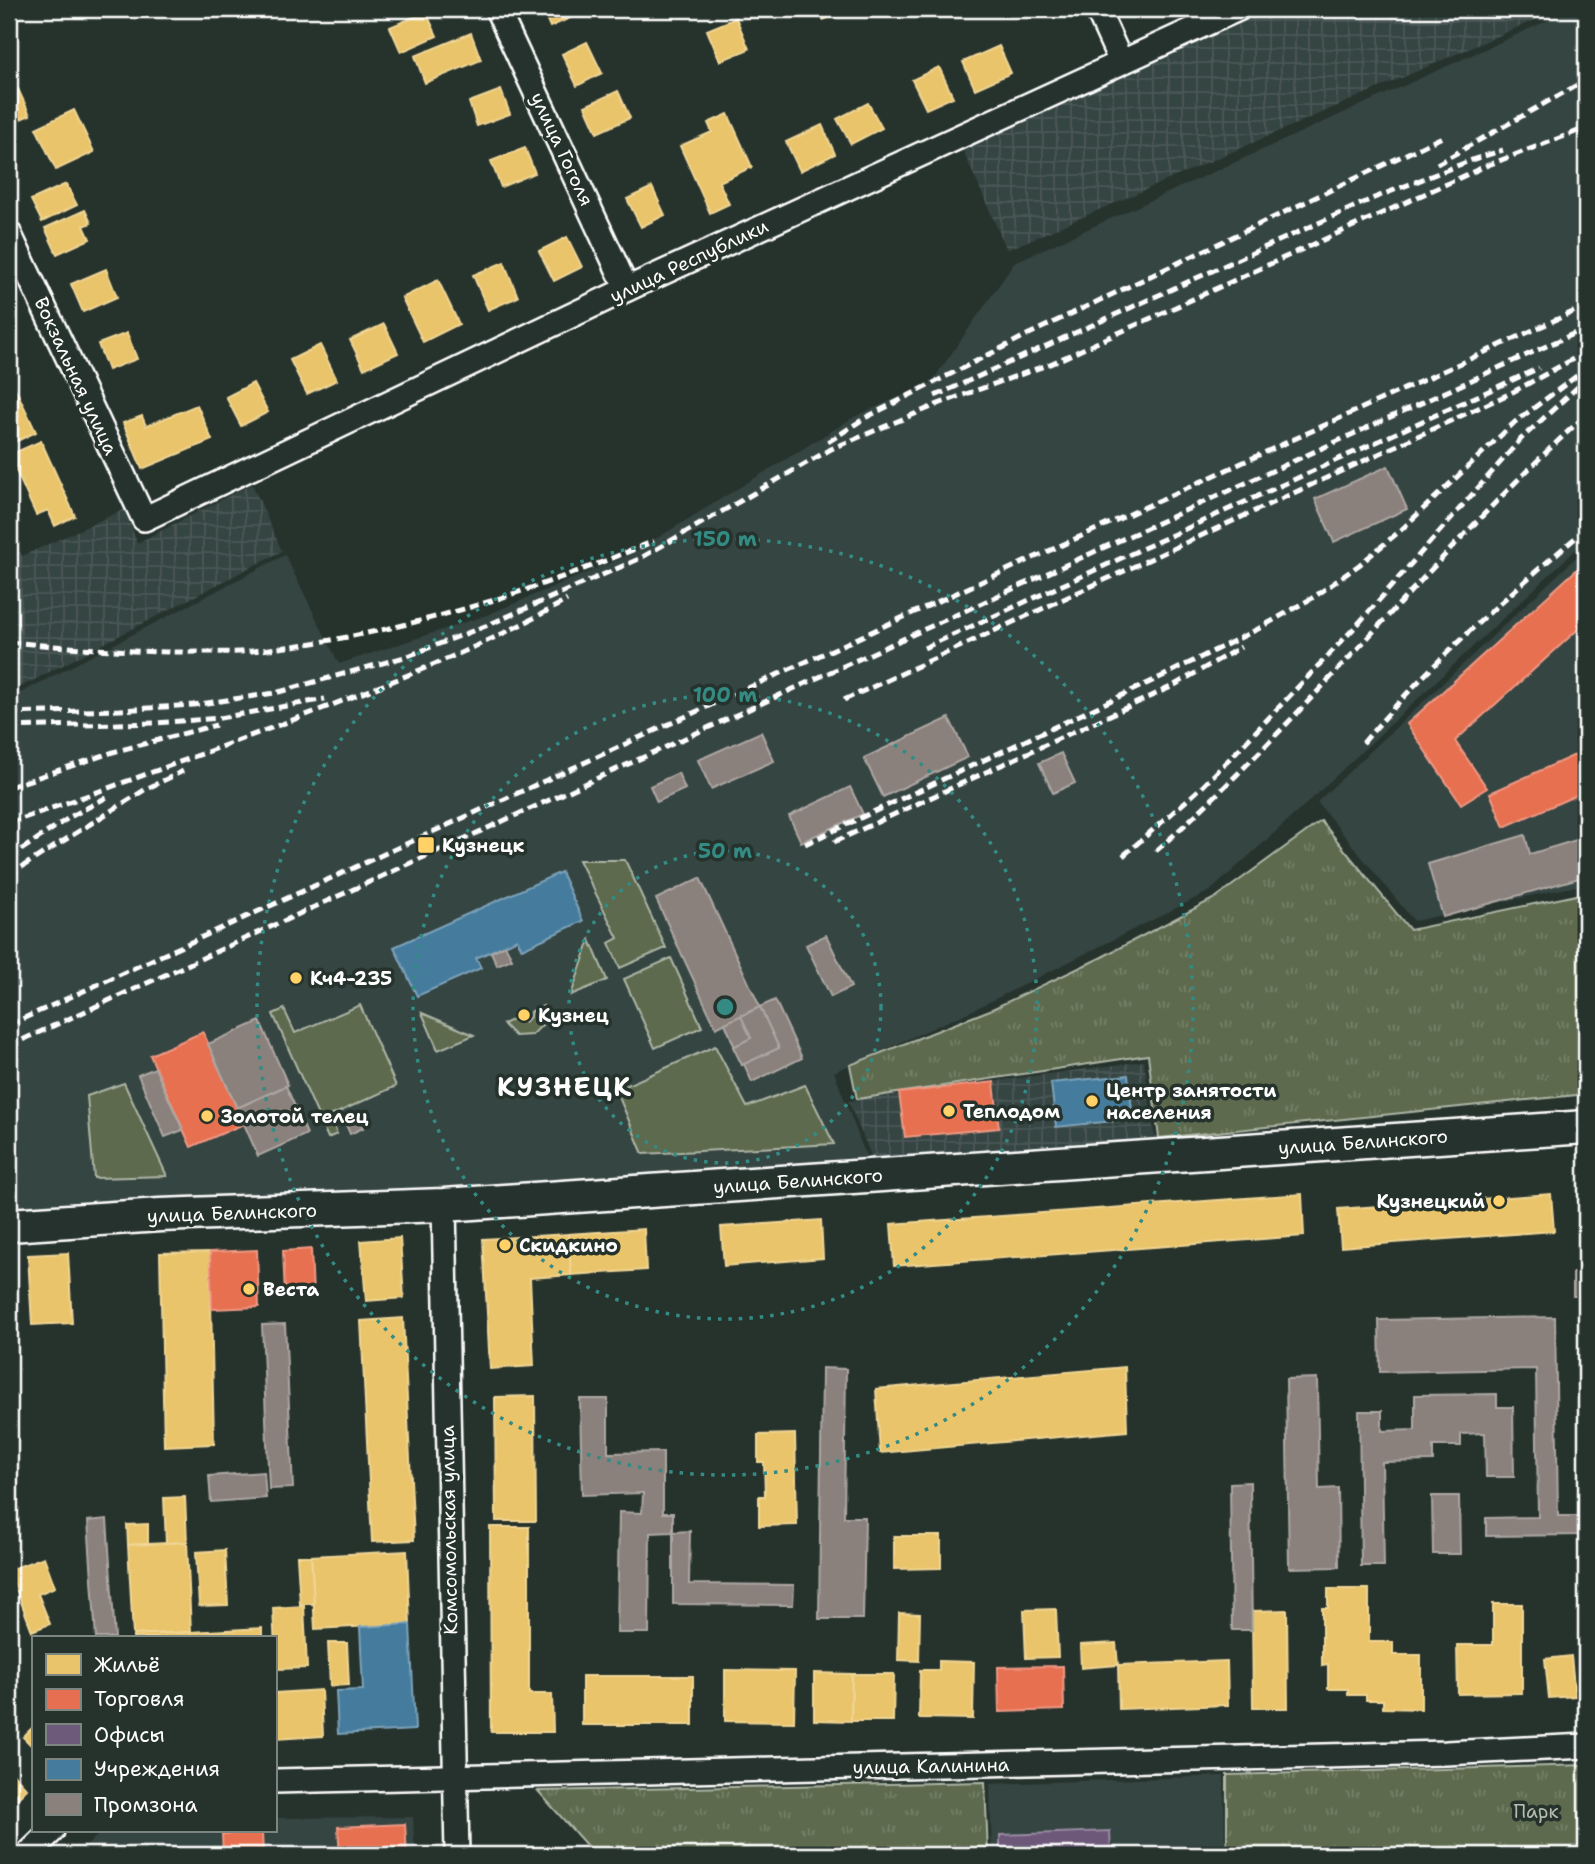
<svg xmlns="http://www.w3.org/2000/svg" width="1595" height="1864" viewBox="0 0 1595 1864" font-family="'Shantell Sans',sans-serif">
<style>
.built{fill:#364443}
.industrial{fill:url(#industrial-grid)}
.grass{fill:#5d6b4d;stroke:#aeb5a6;stroke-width:2}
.park{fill:url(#park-tufts);stroke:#aeb5a6;stroke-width:2}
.homes{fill:#e9c46a;stroke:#f0d697;stroke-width:2}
.shops{fill:#e76f51;stroke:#ee9a85;stroke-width:2}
.offices{fill:#6d597a;stroke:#998ba2;stroke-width:2}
.public{fill:#457b9d;stroke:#7da3ba;stroke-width:2}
.industry{fill:#8a817c;stroke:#ada7a3;stroke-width:2}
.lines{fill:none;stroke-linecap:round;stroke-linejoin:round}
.street-casing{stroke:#fff;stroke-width:28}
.secondary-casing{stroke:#fff;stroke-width:37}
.street{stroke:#26332d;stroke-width:23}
.secondary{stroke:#26332d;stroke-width:32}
.rail{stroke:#fff;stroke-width:5;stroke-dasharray:10 5;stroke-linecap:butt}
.ring{fill:none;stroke:#338b84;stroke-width:3.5;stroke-dasharray:3.5 7}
.poi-dot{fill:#ffd166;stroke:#26332d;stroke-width:2.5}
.labels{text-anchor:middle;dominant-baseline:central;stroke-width:7;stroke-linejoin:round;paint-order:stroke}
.street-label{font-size:19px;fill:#fff;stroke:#26332d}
.poi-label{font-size:19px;font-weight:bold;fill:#fff;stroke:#26332d;text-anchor:start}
.park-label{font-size:19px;fill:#b6bcaf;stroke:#26332d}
.district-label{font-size:26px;font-weight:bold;letter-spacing:2px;fill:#fff;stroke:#26332d}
.centre{fill:#338b84;stroke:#26332d;stroke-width:3.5}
.ring-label{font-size:21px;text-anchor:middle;font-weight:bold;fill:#338b84;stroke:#26332d;stroke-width:7;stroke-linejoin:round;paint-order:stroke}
</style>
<defs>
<pattern id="industrial-grid" width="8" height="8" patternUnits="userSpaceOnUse" patternTransform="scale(1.75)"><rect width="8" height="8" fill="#364443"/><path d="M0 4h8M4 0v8" fill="none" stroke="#4a5756"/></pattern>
<pattern id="park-tufts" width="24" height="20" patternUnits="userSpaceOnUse" patternTransform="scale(1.75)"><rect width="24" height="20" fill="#5d6b4d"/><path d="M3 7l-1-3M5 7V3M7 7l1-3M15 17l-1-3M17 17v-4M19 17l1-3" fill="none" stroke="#758168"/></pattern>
</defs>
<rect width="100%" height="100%" fill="#26332d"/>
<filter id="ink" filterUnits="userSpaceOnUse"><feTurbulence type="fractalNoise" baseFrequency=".0143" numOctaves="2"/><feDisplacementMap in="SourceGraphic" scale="14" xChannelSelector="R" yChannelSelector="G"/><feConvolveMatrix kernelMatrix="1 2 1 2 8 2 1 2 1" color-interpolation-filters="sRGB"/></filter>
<g filter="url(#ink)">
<g class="built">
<polygon points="1573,9 1586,9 1586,540 1305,805 1210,891 971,1011 834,1072 868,1161 9,1232 9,699 285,555 339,664 487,615 633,553 856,416 931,383 1015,262"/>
<polygon points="1586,548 1586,884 1414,921 1317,802"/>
<polygon points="1224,1776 1225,1855 992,1855 990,1784"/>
<polygon points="413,1817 415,1855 77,1855 102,1831 275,1831 275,1818"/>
</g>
<g class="industrial">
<polygon points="1272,9 1560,9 1007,250 961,146"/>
<polygon points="252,484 282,551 9,693 9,531 22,556 125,509 137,543"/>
<polygon points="1144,1061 1155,1140 873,1160 848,1101"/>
</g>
<g class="grass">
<polygon points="579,860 625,860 666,948 620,968 609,943 618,938"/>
<polygon points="590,940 607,980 571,995"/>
<polygon points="671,958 702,1027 655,1048 624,979"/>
<polygon points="360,1005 396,1086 330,1116 337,1134 328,1138 273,1014 284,1009 295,1033"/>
<polygon points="543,1006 544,1023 532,1035 515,1036 503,1024 515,1018 525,1022 530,1017 530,1012"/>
<polygon points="422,1013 474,1035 438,1050"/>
<polygon points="715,1046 747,1107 805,1085 834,1144 643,1154 616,1090"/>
<polygon points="124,1083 167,1176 94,1178 87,1096"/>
</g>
<g class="park">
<polygon points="1321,821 1410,930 1586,893 1586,1094 1159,1138 1148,1055 857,1099 850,1065 990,1010 1100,958 1215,898"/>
<polygon points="1586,1765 1586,1855 1227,1855 1227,1775"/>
<polygon points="985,1782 988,1855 595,1855 538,1791"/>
</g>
<g class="homes">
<polygon points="542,9 590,9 550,27"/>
<polygon points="818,9 838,9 840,13 823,20"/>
<polygon points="426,12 437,36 401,52 390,27"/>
<polygon points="736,18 749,49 720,61 707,30"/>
<polygon points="471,33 481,60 425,83 415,56"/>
<polygon points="587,42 602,73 577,86 562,54"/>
<polygon points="999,46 1011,73 975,89 963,62"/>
<polygon points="939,67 953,97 926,109 912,80"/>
<polygon points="18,89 30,115 9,124 9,93"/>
<polygon points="501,90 510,114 477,126 469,102"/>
<polygon points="618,91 630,118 597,133 585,106"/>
<polygon points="868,103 882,128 851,144 837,119"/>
<polygon points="74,110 94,152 56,170 36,128"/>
<polygon points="728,114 752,167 719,182 729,204 710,213 680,146 712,132 708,123"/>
<polygon points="822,125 835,154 800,171 786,142"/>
<polygon points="525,148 535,173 501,187 491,161"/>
<polygon points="66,184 77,205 42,222 31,200"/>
<polygon points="652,187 665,215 641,227 627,199"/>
<polygon points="85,210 91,223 84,226 90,239 57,254 45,228"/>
<polygon points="567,237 582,267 554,281 539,251"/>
<polygon points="504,262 518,297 488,310 473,275"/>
<polygon points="106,269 117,297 83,312 71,284"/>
<polygon points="438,280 459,324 423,342 402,298"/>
<polygon points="384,324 398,353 364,369 350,340"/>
<polygon points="127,333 137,359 108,370 98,344"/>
<polygon points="320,345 337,380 307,394 290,360"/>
<polygon points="9,375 36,432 9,445"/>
<polygon points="253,383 268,412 241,426 226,397"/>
<polygon points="197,405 212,440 142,469 123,423 142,416 146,426"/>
<polygon points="41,441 75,516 55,526 48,510 36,515 9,455"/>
<polygon points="1302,1194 1304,1236 894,1266 891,1224"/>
<polygon points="1551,1194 1554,1231 1341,1247 1338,1209"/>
<polygon points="821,1220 823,1258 724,1266 721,1227"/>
<polygon points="644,1229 646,1270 571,1275 568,1234"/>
<polygon points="568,1234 571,1275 530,1278 534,1366 490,1369 483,1239"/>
<polygon points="400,1238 404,1298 366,1301 361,1241"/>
<polygon points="210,1252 214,1444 164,1446 160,1253"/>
<polygon points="68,1253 72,1323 32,1325 28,1255"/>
<polygon points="403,1318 414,1540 372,1542 361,1321"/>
<polygon points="1125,1367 1127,1431 880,1453 876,1389"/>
<polygon points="535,1396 536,1521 496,1521 495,1397"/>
<polygon points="795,1434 797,1525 759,1526 759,1496 765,1496 764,1462 758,1462 758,1435"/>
<polygon points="185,1497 187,1542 166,1543 164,1498"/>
<polygon points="148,1524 148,1544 128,1545 127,1525"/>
<polygon points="490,1527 529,1527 529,1694 552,1694 553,1732 491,1732"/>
<polygon points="894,1536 941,1536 941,1568 894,1569"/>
<polygon points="187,1542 191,1632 133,1635 128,1545"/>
<polygon points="225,1550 228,1605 199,1606 196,1552"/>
<polygon points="407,1551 410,1624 315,1629 311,1556"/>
<polygon points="297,1556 311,1556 314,1604 300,1604"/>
<polygon points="44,1557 55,1587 38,1594 50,1624 32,1631 9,1570"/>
<polygon points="1328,1589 1369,1589 1369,1642 1393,1642 1393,1655 1421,1655 1421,1709 1383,1708 1383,1700 1366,1700 1366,1695 1348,1695 1348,1689 1328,1689 1328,1664 1322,1665 1322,1608 1328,1608"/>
<polygon points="1493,1604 1522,1604 1522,1693 1458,1694 1457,1645 1493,1645"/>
<polygon points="304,1606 307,1668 276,1669 273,1608"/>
<polygon points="1056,1609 1058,1657 1026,1658 1024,1610"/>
<polygon points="1287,1610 1288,1708 1253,1708 1252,1611"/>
<polygon points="899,1613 920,1614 919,1661 898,1660"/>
<polygon points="262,1628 262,1638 192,1638 191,1632"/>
<polygon points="191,1632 192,1638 133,1638 133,1635"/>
<polygon points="328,1643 347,1643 349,1685 330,1686"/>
<polygon points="1116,1643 1118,1665 1081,1668 1080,1645"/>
<polygon points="1571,1656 1575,1696 1549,1698 1545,1659"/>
<polygon points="939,1661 974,1662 973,1719 919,1718 920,1670 939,1670"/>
<polygon points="1227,1661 1228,1705 1119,1709 1118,1665"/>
<polygon points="725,1670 795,1671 794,1722 725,1721"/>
<polygon points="814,1673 852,1674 851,1721 814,1720"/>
<polygon points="852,1674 894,1674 893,1721 851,1721"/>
<rect x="582" y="1676" width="111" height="49"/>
<polygon points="321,1690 323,1736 275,1739 275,1693"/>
<polygon points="33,1727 33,1747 23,1737"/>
<polygon points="9,1769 27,1789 9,1807"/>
</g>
<g class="shops">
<polygon points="1586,561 1586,622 1455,741 1487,788 1461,804 1407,724"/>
<polygon points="1586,750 1586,791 1504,827 1490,793"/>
<polygon points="203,1032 244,1124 191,1147 150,1055"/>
<polygon points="994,1082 999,1128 905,1137 899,1093"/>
<polygon points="311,1249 313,1295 285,1296 283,1251"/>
<polygon points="257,1250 259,1307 212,1309 210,1252"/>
<polygon points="1063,1666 1064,1710 999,1712 998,1667"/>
<polygon points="405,1824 407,1855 340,1855 338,1827"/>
<polygon points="262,1832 263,1855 223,1855 222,1834"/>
<polygon points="1222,1850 1222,1855 1180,1855 1180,1851"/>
</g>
<polygon class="offices" points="1110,1831 1111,1855 1000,1855 1000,1835"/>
<g class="public">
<polygon points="561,872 583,921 522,949 517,939 505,945 476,958 481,968 417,996 394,947"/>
<polygon points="1128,1075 1133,1119 1056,1127 1051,1083"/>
<polygon points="410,1624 415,1730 338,1734 336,1691 363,1690 360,1627"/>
</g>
<g class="industry">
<polygon points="1388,466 1407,509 1334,542 1315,499"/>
<polygon points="949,718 968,757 883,797 864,758"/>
<polygon points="761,732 774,761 711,789 698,760"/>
<polygon points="1061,753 1075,783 1053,793 1039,763"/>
<polygon points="678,773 685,789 657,802 650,786"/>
<polygon points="850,787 863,814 801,842 789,816"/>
<polygon points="1525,835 1530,854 1586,837 1586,876 1443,917 1428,864"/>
<polygon points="700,878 760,1007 716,1028 656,899"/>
<polygon points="826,935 851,987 831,997 806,945"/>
<polygon points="505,945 512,959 497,965 491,952"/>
<polygon points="775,1000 802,1058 752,1082 744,1064 742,1065 725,1023"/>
<polygon points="760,1007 779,1048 742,1065 733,1047 751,1038 741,1016"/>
<polygon points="260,1021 288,1085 237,1108 208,1044"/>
<polygon points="155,1068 183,1130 165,1137 138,1075"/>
<polygon points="286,1086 307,1134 258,1156 237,1108"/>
<polygon points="357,1114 363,1128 350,1134 344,1120"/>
<rect x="1573" y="1273" width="13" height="23"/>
<polygon points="1555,1317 1558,1516 1586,1516 1586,1535 1486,1536 1486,1518 1538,1517 1536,1369 1380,1372 1379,1320"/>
<polygon points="285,1324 293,1488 269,1489 262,1325"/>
<polygon points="822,1368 846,1369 844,1517 865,1517 863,1619 819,1619"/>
<polygon points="1317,1378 1319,1489 1338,1488 1339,1567 1289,1568 1286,1379"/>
<polygon points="1497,1394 1497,1407 1513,1407 1514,1477 1486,1477 1485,1433 1461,1434 1461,1446 1433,1446 1433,1461 1382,1462 1384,1566 1361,1566 1359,1411 1382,1411 1382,1431 1415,1430 1415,1395"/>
<polygon points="580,1399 608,1399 608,1453 663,1452 663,1513 673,1513 673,1532 650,1533 649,1633 617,1633 619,1512 642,1513 643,1493 582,1495"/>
<polygon points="264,1472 266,1498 211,1502 209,1476"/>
<polygon points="1250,1482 1252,1630 1232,1630 1230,1483"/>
<polygon points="1432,1496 1459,1496 1460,1554 1433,1554"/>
<polygon points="107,1519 115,1638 96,1638 88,1521"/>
<polygon points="690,1531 689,1584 794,1585 793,1605 673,1604 673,1532"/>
</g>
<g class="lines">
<g class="street-casing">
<g id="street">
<polyline points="497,9 627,289"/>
<polyline points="1097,9 1121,62"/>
<polyline points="9,233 144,519 627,289 1238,9"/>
<polyline points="444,1205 457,1855"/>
<polyline points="275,1781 1446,1753 1586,1746"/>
<polyline points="27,1855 52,1831"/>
</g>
</g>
<g class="secondary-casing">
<polyline id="secondary" points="9,1225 160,1215 444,1205 1586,1127"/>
</g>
<use href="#street" class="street"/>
<use href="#secondary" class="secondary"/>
<g class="rail">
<polyline points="1437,164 1586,80"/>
<polyline points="935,396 1374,198 1472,160 1503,150"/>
<polyline points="828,442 865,418 1029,334 1442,137"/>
<path d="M9,642C74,648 139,653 204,652C220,652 236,653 252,651C390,637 526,595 654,541"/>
<polyline points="924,648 1539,368"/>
<polyline points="844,700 1511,393 1586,352"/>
<polyline points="9,713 120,710 193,705 275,693 408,656 488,625 639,559 831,449 941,403 1050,364 1488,165 1586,128"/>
<polyline points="9,727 155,723 220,718 325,699"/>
<path d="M1363,743C1429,664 1507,595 1586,529"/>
<polyline points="9,787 113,752 216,725"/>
<path d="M9,823C113,787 216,749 319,710C404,677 488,645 567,600"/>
<polyline points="834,842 1171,687 1241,647"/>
<polyline points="805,844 1165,675 1258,629 1314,597 1359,565 1401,530 1515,422 1586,369"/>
<path d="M1156,851C1309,715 1435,552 1586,415"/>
<polyline points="1123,856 1202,787 1241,747 1358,624 1521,439 1584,381"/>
<polyline points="9,858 70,817 109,796"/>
<polyline points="9,875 146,789 183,771"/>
<polyline points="9,1025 1586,306"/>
<polyline points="9,1046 1586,328"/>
</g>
</g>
</g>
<g class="ring">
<circle cx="725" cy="1007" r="156"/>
<circle cx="725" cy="1007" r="312"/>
<circle cx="725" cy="1007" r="468"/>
</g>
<g class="poi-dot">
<rect x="417" y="836" width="18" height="18" rx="3.5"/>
<circle cx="296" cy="978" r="7"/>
<circle cx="524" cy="1015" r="7"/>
<circle cx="1092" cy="1101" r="7"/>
<circle cx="949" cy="1111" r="7"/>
<circle cx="207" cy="1116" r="7"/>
<circle cx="1499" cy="1201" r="7"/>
<circle cx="505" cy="1245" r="7"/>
<circle cx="249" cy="1289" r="7"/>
</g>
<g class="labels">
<g class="street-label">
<text transform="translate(562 149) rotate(65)">улица Гоголя</text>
<text transform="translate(689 261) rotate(-25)">улица Республики</text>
<text transform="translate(76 376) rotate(65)">Вокзальная улица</text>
<text transform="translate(1363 1142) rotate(-4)">улица Белинского</text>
<text transform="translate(798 1181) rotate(-4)">улица Белинского</text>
<text transform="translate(232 1213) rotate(-2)">улица Белинского</text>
<text transform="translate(449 1530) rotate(-91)">Комсомольская улица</text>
<text transform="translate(931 1766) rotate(-1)">улица Калинина</text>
</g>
<g class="poi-label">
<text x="442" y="845">Кузнецк</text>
<text x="310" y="978">Кч4-235</text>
<text x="538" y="1015">Кузнец</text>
<text x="1106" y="1090">Центр занятости<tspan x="1106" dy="22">населения</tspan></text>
<text x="963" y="1111">Теплодом</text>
<text x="221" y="1116">Золотой телец</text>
<text x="1485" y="1201" text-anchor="end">Кузнецкий</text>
<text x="519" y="1245">Скидкино</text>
<text x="263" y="1289">Веста</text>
</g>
<g class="park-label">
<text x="1536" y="1811">Парк</text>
</g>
<g class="district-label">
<text x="565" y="1086">КУЗНЕЦК</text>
</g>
</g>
<circle cx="725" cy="1007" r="10" class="centre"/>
<g class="ring-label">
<text x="725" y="546">150 m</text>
<text x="725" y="702">100 m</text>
<text x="725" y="858">50 m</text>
</g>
<rect width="1595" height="1864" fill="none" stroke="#26332d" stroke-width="35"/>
<rect x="18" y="18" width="1560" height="1829" fill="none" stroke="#fff" stroke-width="2.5" filter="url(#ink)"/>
<rect x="32" y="1636" width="245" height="196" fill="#26332d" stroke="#7d8581" stroke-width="2"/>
<rect x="46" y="1654" width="35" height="21" fill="#e9c46a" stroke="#7d8581" stroke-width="2"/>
<text x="94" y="1672" font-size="21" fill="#ffffff">Жильё</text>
<rect x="46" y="1689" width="35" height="21" fill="#e76f51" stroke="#7d8581" stroke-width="2"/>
<text x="94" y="1706" font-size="21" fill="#ffffff">Торговля</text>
<rect x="46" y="1724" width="35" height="21" fill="#6d597a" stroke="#7d8581" stroke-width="2"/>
<text x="94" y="1742" font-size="21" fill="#ffffff">Офисы</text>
<rect x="46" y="1759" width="35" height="21" fill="#457b9d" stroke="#7d8581" stroke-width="2"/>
<text x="94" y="1776" font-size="21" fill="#ffffff">Учреждения</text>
<rect x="46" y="1794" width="35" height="21" fill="#8a817c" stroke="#7d8581" stroke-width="2"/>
<text x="94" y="1812" font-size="21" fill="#ffffff">Промзона</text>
</svg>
